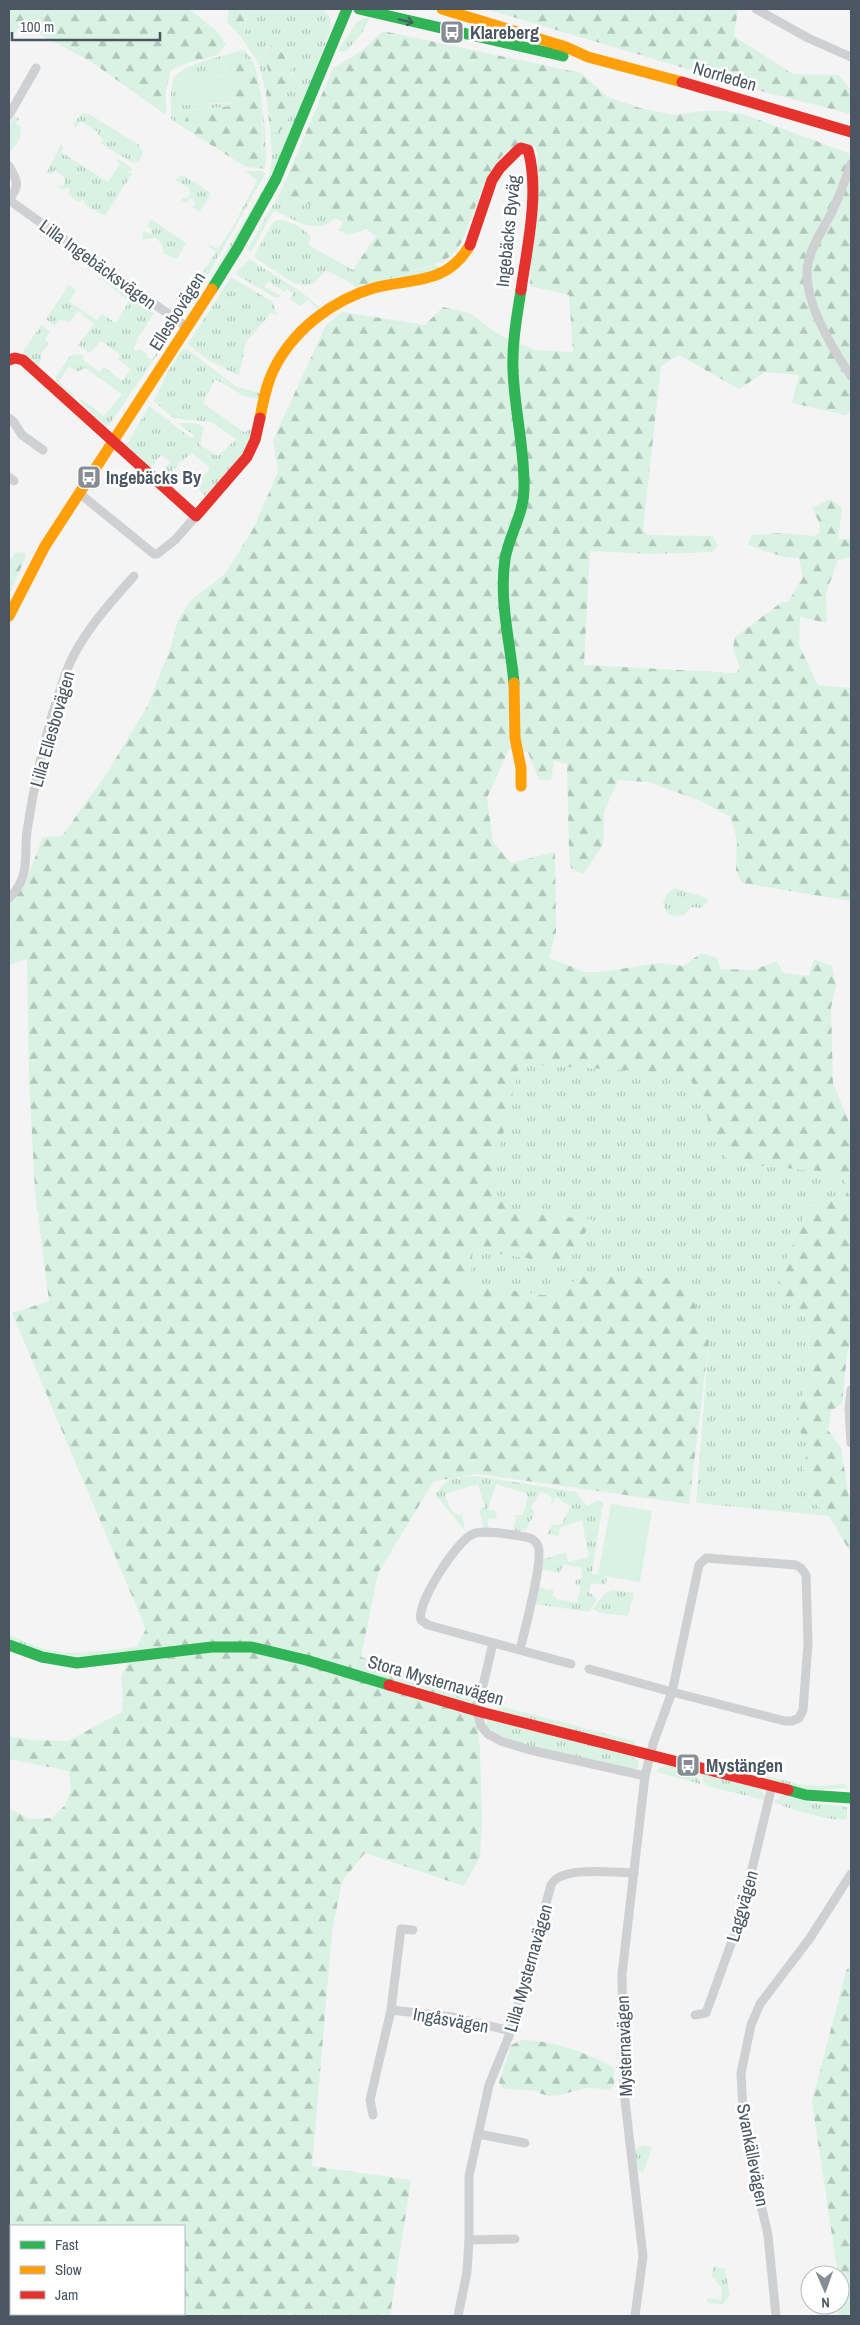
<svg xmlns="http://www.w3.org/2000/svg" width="860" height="2325" viewBox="0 0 860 2325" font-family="'Archivo Narrow',sans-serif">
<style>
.grass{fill:url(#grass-tufts)}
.forest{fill:url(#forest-firs);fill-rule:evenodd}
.pitch{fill:#d9f2e3}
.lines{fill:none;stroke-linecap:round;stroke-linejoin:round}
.street{stroke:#ced0d2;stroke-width:9}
.fast{stroke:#30b455;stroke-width:11}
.slow{stroke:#ff9f0a;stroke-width:11}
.jam{stroke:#e5322d;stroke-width:11}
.oneway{stroke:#495b60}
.labels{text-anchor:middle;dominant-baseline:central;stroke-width:5;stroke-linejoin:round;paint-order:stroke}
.poi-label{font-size:18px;font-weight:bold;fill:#4a5661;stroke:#fff;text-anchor:start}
.street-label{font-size:18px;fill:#4a5661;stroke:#fff}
</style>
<defs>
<pattern id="grass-tufts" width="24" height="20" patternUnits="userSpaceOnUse" patternTransform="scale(1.25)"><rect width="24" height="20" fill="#d9f2e3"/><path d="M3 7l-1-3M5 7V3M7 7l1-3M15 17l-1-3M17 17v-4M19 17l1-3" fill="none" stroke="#b2c7bb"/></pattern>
<pattern id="forest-firs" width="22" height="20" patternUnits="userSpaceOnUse" patternTransform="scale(1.25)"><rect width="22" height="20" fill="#d9f2e3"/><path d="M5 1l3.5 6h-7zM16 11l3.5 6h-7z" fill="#b2c7bb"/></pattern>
</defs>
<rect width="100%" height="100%" fill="#f4f4f4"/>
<g class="grass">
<polygon points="240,9 322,9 330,16 331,29 287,141 252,215 202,292 268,181 272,159 270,130 274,133 293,73 287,58 278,47 267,46 264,50 269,77 266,93 259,64 241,37 246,29 245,14"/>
<polygon points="364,18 370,18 362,33 346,52 338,51 357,22"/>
<path d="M241,50L245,51C248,55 252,59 254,64C260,79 271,157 264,169L258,168C269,144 260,88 251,63L226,65L224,75L183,78L184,105L234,103L233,106L192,110L181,126L171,119C171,107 170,92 173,80C177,65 226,56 241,50Z"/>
<polygon points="82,113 89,114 139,145 143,152 139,162 133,163 100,143 103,139 97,134 98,132 81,121 75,128 74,123"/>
<polygon points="15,116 19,119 16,123 21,127 20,139 9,153 9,124"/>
<polygon points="61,144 63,148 61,152 108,182 120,164 116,161 118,159 132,168 132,171 127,171 132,174 106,214 103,215 91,208 90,210 83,200 78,202 68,194 70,190 68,187 63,190 57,187 64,185 65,182 63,176 55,170 52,174 46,174"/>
<polygon points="245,171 262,171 265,174 185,316 179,316 169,309 170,307 177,311 216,252 208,246 210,245 218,249 234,225 257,180"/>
<polygon points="183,175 211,193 200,212 192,207 196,202 190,198 186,203 181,200 183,198 187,198 190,195 189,188 175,180"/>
<path d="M283,187L287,196L358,223L365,228L362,231L347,235L339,230L343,222L335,218C317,237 293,219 274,210L254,247L251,251L247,250Z"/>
<polygon points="151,219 186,243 177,259 164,254 162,244 156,238 142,239 143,231 151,234 152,230 147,226"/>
<path d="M276,220C288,219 304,228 311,237L308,245L353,270L345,280L326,270L313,284L306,285L294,283L257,259L254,256L272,224Z"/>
<polygon points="249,259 300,291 321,308 377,282 435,265 444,270 391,282 305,325 317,308 308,300 300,306 290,299 293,293 287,289 285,292 268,281 265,287 282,297 274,297 239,276 236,273"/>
<polygon points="102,274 154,313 137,340 134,349 137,351 139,349 146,353 147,357 152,360 165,341 169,323 174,323 177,326 109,425 106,426 80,401 81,399 104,416 122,394 85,368 77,372 69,366 59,382 74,395 74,398 56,382 56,376 71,355 80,354 84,357 82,359 100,372 104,367 122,381 131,369 118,359 120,355 118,353 101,341 90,353 78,345 94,324 78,311 69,323 60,319 55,326 46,319 69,285 76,290 69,302 97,320 102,314 116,323 129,301 103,280 98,279"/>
<polygon points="231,277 273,302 277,316 271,313 246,342 239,376 208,360 188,344"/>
<polygon points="41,325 50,331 45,339 48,344 41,354 41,359 38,365 22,353"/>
<polygon points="183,349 188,350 237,387 263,394 262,399 244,396 215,379 203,403 245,433 248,429 253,430 251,445 206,497 195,485 209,470 209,467 192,453 179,463 176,469 174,468 165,481 159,475 170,462 161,455 150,469 126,446 149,406 191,438 194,438 193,435 178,423 195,423 204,427 200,445 218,456 236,439 211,422 173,418 154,401 167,373"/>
<path d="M674,888L707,898L708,902L701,908L691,907L684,915C673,918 665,914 663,903L666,895Z"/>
<polygon points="520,1064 688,1074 729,1163 841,1173 848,1188 845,1199 832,1199 812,1205 778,1283 787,1303 809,1318 808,1383 799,1401 812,1447 802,1464 816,1504 829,1516 696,1503 709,1341 685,1279 587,1273 551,1296 470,1284 473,1249 565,1265 593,1220 514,1211 489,1188"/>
<path d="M476,1476L576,1492L587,1506L597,1500L603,1502L592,1574H598L599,1572L607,1578L605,1585L591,1583L589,1592L597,1599L589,1612L535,1604L538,1586L548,1590L553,1589V1595L557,1599L577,1603L581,1586L575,1585L576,1580L581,1579L582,1568L563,1564L560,1573L540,1569L544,1559L566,1552L568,1562L589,1557L582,1520L561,1527L558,1537L555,1535H547L552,1525L562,1524L570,1507L556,1497L552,1504L550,1503L553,1498L541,1491L531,1507L535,1513L525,1531H513L516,1518L514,1515H523L528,1497L525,1493L496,1484L488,1509L497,1511L496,1519L488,1518V1528H484L479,1510L485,1507L478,1484L445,1494C449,1504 450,1515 462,1515L465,1531L435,1494L449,1479Z"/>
<polygon points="612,1590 634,1593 628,1616 600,1613 593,1609 605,1593"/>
<polygon points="9,1635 43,1649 69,1653 113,1650 201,1638 254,1638 83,1657 37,1650 9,1639"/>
<polygon points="500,1706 634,1741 635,1746 500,1711 497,1708"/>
<path d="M488,1720L632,1755V1757L638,1760L639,1767L635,1770C606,1763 498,1746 486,1724Z"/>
<polygon points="671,1765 698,1777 701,1784 656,1772 660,1768"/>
<polygon points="737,1769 799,1784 818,1786 844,1784 849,1788 808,1790 749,1776"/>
<polygon points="702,1774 758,1788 763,1793 765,1800 707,1786 703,1782"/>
<path d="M783,1795L812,1803L847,1807V1819C836,1823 785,1808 774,1802Z"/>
<polygon points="643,2145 652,2147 643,2173 638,2170 635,2152 636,2149"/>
<polygon points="713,2266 725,2269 730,2295 723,2304 707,2303 707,2298 721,2300 722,2288 712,2277"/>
</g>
<g class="forest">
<polygon points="9,9 189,9 217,31 226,45 215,56 187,63 171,70 166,90 166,115 90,61 26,27 19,27 9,41"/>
<polygon points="240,9 245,14 246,30 241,37 227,22 229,10"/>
<polygon points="486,9 738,9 734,36 793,74 839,75 851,90 851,114 761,91"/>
<path d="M383,31L581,73L608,97L640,108L673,115L703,111H726L746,115L851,154V411L845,415L792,403L799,375L765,372L739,389L679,355L661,366L643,529L647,535L713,536L718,546L712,552L651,554L590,551L584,665L736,673L740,667L733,649L735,637L782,602H788L803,577L799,558L784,557L748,545L751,535L781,533L815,536L819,534L820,524L812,508L830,499L842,508L838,539H851V557L838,560L826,593L827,623L800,617L799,645L818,685L851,688V901L742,883L736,870L737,841L731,817L699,800L647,782L618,780L604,812L603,845L583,874L571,868L569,852L567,764L554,761L551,780H539L528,752L509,749L487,798L493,842L511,863L555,852L556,932L549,958L585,972H602L658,963L684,966L701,953L716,957L721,969L754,970L777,961L783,973L809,976L814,959L832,966L836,985L831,1008L833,1083L851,1127V1338L847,1356L842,1404L831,1411L828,1430L841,1448L851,1509V1553L829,1516L816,1504L802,1464L812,1447L798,1429L799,1401L808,1383L809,1318L787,1303L778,1283L806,1211C816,1201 831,1199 845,1198L848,1188L841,1173L729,1163L688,1074L520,1064L490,1188L514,1211L593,1220L565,1265L473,1249L470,1284L551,1296L587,1273L685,1279L709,1341L689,1504L478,1474L434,1481L378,1573L361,1657L474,1695L480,1748L482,1822L480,1857L464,1886L365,1853L342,1881L332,1932L312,2166L411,2180L390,2316H9V1808L30,1819L52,1818L65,1805L71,1790L69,1771L9,1759V1736L30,1740L68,1741L122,1712L123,1699L121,1676L146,1629L12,1313L49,1301L35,1192L29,1078L27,959L9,965V902L26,881L43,837L62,836L107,773L148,705L171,646L178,620L191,600L225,574L253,529L278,472L273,440L326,325L342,312L425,325L443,307L470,313L496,333L534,350L573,352L569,295L530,286L538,156L535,146C486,133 477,223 456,251C453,254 448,258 444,261L358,289L346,280L376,236L358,223L287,196L283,187L333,68L363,50ZM11,2226H184V2314H11Z"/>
<path d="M272,45L278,47L292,66L291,83L285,96C293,110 290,128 274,134L270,130L266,93L269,77L264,50Z"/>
<path d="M243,55C245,57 249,60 251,63C261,80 267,151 258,168L246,167L181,126L192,110L233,106L232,75H224L228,60L234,56Z"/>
<polygon points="16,552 24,553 26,556 9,595 9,561"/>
<polygon points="851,1964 851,2316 838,2316 840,2275 838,2275 812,2102 846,1971"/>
<path d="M522,2040C548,2039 592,2054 614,2068V2086C606,2093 601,2088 592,2088C570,2088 557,2104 534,2090C523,2092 515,2088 504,2089L499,2083L511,2045Z"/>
</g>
<g class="pitch">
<polygon points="232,75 234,102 184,105 182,78"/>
<polygon points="611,1504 652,1511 640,1582 598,1575"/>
</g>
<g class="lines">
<g class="street">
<polyline points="756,9 808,38 851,57"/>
<polyline points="9,115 36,68"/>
<path d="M851,164C845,181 839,197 831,214C823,229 812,245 808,263C801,298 832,348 851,376"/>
<path d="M9,166C18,182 20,185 9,200L188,328"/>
<polyline points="9,418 13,421 22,435 43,450"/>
<polyline points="9,477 14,481"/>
<polyline points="79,493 154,554 157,554 175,540 196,516"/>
<path d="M9,898C16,891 22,883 24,872C27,859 25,844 27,831C35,778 47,726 65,675C78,638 108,605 134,576"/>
<polyline points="851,1390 849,1409 851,1443"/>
<polyline points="493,1643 477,1711 481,1726 488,1734 501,1741 530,1750 645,1776"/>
<path d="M520,1650C524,1632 544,1560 538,1546C536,1541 532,1538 526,1537C513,1535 485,1529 473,1534C457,1540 416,1604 421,1620L428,1625L571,1664"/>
<polyline points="589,1669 672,1692 699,1565 706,1558 796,1565 801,1568 806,1575 808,1643 803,1710 799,1718 792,1721 785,1721 672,1692 653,1744 645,1776 622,1974 624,2092 643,2256 635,2316"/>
<polyline points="391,2010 453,2017 511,2031"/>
<polyline points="695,2015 706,2013 740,1919 772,1786"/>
<polyline points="373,2115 370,2100 391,2010 401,1929 413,1930"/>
<polyline points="479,2134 525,2143"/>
<polyline points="469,2240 515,2239"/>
<path d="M458,2316L467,2272L469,2240V2176L489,2085L511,2031L551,1885C561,1865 613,1873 634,1873"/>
<polyline points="776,2316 768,2235 744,2130 741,2073 751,2025 760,2004 810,1938 851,1874"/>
</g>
<g class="fast">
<polyline points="359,9 563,56"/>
<polyline points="212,289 237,249 276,179 347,9"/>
<path d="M514,683C510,641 499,601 505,559C509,535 524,514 524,489C525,449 514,409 513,369C512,342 517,316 521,290"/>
<polyline points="9,1645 42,1657 77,1663 212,1647 251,1647 306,1660 389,1685"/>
<polyline points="788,1790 806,1795 851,1798"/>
</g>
<g class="slow">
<polyline points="442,9 566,47 588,57 682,82"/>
<path d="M260,418C263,402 266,386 273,371C292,331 332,300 374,288C413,278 447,285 470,245"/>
<polyline points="9,616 45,546 212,289"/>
<polyline points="514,683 515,738 521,768 521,786"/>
</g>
<g class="jam">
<polyline points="682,82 851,132"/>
<path d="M470,245L492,180L500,168L517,151L521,148L528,150C540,191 527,248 521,290"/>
<polyline points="9,360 15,358 23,360 196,516 247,457 255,440 260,418"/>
<polyline points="389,1685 477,1711 788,1790"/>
</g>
</g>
<defs><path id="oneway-shaft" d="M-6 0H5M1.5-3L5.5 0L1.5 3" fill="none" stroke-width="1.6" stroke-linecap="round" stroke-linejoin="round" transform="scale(1.25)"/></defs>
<use class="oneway" href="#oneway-shaft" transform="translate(406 21) rotate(13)"/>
<defs>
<g id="bus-square" transform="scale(1.25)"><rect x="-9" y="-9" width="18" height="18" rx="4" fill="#868d94" stroke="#fff"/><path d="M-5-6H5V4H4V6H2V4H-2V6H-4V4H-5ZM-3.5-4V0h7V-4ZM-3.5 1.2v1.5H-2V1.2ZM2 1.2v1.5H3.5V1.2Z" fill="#fff"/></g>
</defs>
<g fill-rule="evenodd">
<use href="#bus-square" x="452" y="32"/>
<use href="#bus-square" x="89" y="477"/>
<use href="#bus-square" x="688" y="1765"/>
</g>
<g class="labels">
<g class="poi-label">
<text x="470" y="32">Klareberg</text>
<text x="106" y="477">Ingebäcks By</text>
<text x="706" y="1765">Mystängen</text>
</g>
<g class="street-label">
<text transform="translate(725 76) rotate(16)">Norrleden</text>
<text transform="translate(508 231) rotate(-84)">Ingebäcks Byväg</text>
<text transform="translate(98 264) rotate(36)">Lilla Ingebäcksvägen</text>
<text transform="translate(177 311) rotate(-58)">Ellesbovägen</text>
<text transform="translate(52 729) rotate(-74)">Lilla Ellesbovägen</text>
<text transform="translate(436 1680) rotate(16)">Stora Mysternavägen</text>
<text transform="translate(742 1906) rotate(-74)">Laggvägen</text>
<text transform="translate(528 1968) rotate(-74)">Lilla Mysternavägen</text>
<text transform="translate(451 2020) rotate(10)">Ingåsvägen</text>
<text transform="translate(624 2046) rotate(-92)">Mysternavägen</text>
<text transform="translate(753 2155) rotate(79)">Svankällevägen</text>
</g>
</g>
<rect width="860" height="2325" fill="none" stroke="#4a5661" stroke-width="20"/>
<rect x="10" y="2225" width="175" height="90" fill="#ffffff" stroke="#b7bbc0"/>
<rect x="20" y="2241" width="25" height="8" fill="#30b455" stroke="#b7bbc0"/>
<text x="55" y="2250" font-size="15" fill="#4a5661">Fast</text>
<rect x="20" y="2266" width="25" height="8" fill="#ff9f0a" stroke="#b7bbc0"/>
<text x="55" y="2275" font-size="15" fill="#4a5661">Slow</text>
<rect x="20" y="2291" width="25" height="8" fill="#e5322d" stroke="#b7bbc0"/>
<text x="55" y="2300" font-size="15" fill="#4a5661">Jam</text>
<g transform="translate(825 2290) rotate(178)"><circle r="24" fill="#ffffff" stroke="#b7bbc0"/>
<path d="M0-4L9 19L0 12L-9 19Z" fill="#868d94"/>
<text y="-8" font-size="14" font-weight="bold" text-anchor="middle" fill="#4a5661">N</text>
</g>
<path d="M12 32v8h148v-8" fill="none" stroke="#4a5661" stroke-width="2.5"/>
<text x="20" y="32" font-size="15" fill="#4a5661" stroke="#ffffff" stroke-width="4" paint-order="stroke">100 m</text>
</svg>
